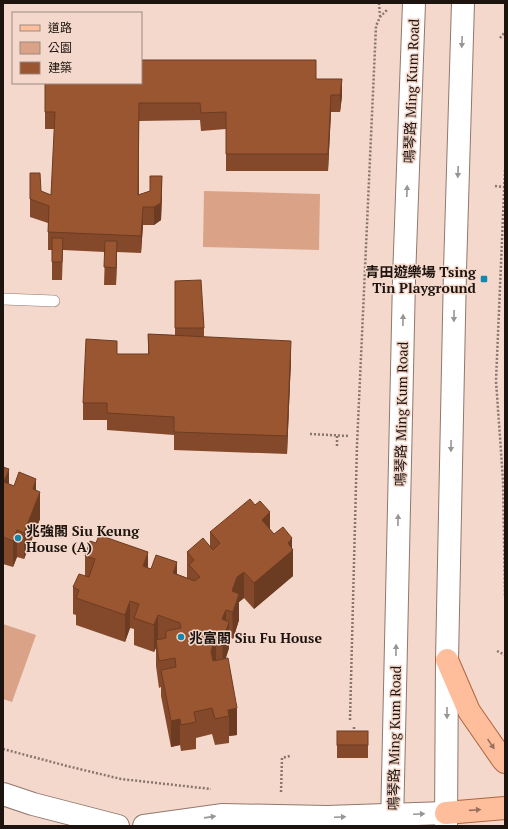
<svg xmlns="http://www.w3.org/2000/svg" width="508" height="829" viewBox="0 0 508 829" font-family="'PT Serif','Noto Sans TC',serif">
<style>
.green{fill:#daa287}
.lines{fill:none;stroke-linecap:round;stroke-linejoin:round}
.lane-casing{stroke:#91786d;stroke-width:12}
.secondary-casing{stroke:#91786d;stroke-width:24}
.primary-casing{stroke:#af653f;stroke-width:24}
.path{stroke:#88766d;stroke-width:2.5;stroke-dasharray:2 2;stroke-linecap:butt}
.lane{stroke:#fff;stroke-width:11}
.secondary{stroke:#fff;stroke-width:22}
.primary{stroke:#febd9b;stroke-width:22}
.wall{fill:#84492a}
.shaded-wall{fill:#6c3c22}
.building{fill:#9a5531;stroke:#6c3c22}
.oneway{fill:#999593}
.oneway2{fill:#99705c}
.poi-dot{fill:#1387ac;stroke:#f3d8cb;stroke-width:1.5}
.labels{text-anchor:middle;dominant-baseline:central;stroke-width:3;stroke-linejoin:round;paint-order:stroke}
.street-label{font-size:14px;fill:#1d130f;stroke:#f3d8cb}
.poi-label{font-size:14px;font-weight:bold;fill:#1d130f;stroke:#f3d8cb;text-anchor:start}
</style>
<rect width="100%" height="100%" fill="#f3d8cb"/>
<g class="green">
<polygon points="204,191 320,194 319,250 203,247"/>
<polygon points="3,624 36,635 12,702 3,699"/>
</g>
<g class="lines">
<g class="lane-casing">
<polyline id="lane" points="3,299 54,301"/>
</g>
<g class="secondary-casing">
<g id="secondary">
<polyline points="3,794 33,804 118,826"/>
<polyline points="144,826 223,815 327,817 446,813"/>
<polyline points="392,826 404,279 414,3"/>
<polyline points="446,826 447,660 455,270 463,3"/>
</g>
</g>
<g class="primary-casing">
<g id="primary">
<polyline points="447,660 469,711 503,760 505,762"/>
<polyline points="446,813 505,808"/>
</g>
</g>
<g class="path">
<polyline points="379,3 380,16"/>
<polyline points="370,4 370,3"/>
<polyline points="500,38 505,32"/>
<polyline points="505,170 496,381 503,480 505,597"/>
<polyline points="495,186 504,187"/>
<polyline points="310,434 349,436"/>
<polyline points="337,446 337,435"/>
<polyline points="497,651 505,655"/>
<polyline points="350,720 357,445 376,26 380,17 387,10"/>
<polyline points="354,733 354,725"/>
<polyline points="3,749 67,766 121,779 211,789"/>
<polyline points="281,792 282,758 290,756"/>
</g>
<use href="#lane" class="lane"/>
<use href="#secondary" class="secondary"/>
<use href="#primary" class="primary"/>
</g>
<g class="wall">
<polygon points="316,79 342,96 340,112 331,112 328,171 226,171 226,129 201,131 200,120 139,121 139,195 162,194 161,220 154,225 143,225 141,253 117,252 116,285 104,285 105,252 63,250 62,280 52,280 52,250 48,250 48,223 30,217 30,173 41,191 51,195 55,129 45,129 45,83"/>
<polygon points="175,281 204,328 204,337 291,359 287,454 174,450 174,435 107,430 107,420 83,420 83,403 117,354 148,354 148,334 175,335"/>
<polygon points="3,467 9,484 14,486 36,491 40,519 24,559 17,557 13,567 3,564"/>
<polygon points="270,530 274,534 292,548 293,576 254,609 244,598 239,602 239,620 233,639 229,637 229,648 226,658 237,735 229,736 229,743 215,745 212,734 196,738 196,749 181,751 180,745 171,747 161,696 161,687 159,688 156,666 156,648 154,652 134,645 134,629 130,628 125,642 76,625 76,615 73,614 73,587 85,576 85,556 148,568 151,569 177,574 187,578 187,552 210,546 210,532"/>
<rect x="337" y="731" width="31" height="27"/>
</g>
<g class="shaded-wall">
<polygon points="342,79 342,96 340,112 340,95"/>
<polygon points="331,95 331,112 328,171 328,154"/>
<polygon points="162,176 162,194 161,220 154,225 154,207"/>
<polygon points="143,207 143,225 141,253 141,236"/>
<polygon points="117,241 117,259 116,285 116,268"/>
<polygon points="291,341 291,359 287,454 287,436"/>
<polygon points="9,469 9,495 4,482"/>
<polygon points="36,479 36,501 40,492 40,519 24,559 24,533 33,489"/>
<polygon points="270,512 270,539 262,520"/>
<polygon points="17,530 17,557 13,567 13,541"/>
<polygon points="292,538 292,550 293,550 293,576 254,609 254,583 288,543"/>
<polygon points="148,552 148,579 143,566"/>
<polygon points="177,562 177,589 173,573"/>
<polygon points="244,572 244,598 239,602 239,620 233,639 232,591 237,577"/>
<polygon points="130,601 130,628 125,642 125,615"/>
<polygon points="226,610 226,631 229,622 229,648 223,666 222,619"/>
<polygon points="158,615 158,642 156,640 156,648 154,652 154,625"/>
<polygon points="216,637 216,664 211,678 211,651"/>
<polygon points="237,708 237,735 229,736 229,716 228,710"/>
<polygon points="180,719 180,745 171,747 171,721"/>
</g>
<g class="building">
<polygon points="141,60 316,60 316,79 342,79 340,95 331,95 328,154 226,154 226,112 201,113 200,103 139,103 138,195 150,191 150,176 162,176 161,203 154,207 143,207 141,236 48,232 49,206 30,199 30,173 40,173 41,191 51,195 55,112 45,112 45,83 141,83"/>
<polygon points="52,238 63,238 62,262 52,262"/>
<polygon points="105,241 117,241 116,268 104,267"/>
<polygon points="201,280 204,328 175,328 175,281"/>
<polygon points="148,334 291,341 287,436 174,432 174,417 107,413 107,403 83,403 86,339 117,341 117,354 149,354"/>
<polygon points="3,467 9,469 4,482 14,486 19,472 36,479 33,489 40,492 24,533 17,530 13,541 3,537"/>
<polygon points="250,499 255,505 260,501 270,512 262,520 274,534 283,527 292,538 288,543 293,550 254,583 244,572 237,577 232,591 239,594 233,612 226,610 222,619 229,622 223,640 216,637 211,651 213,661 228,658 237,708 228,710 229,716 215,719 212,708 194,712 196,722 181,725 180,719 171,721 161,670 176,667 175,658 159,661 156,640 166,638 166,631 181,628 180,623 158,615 154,625 134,618 139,604 130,601 125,615 76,598 79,590 73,587 79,574 89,577 95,559 85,556 90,541 96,543 99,535 148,552 143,566 151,569 156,555 177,562 173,573 195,581 200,577 189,565 194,560 187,552 203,538 213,550 220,543 210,532"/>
<rect x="337" y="731" width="31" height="14"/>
</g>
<defs><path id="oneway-solid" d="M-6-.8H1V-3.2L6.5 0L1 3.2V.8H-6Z"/></defs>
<g class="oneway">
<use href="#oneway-solid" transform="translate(462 42) rotate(92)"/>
<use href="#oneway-solid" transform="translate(458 172) rotate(92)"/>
<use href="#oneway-solid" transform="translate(407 191) rotate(-88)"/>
<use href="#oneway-solid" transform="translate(454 316) rotate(91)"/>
<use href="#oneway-solid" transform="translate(403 320) rotate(-89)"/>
<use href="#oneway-solid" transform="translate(451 446) rotate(91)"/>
<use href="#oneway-solid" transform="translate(398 520) rotate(-89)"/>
<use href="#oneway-solid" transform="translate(396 650) rotate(-89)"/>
<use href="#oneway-solid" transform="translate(447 713) rotate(90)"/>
<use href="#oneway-solid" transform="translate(419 814) rotate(-3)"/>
<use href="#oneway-solid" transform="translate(210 817) rotate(-8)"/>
<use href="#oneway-solid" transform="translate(340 817) rotate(-2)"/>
</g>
<g class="oneway2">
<use href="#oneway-solid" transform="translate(491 744) rotate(56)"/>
<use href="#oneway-solid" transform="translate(475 810) rotate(-4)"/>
</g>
<g class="poi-dot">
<rect x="480" y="275" width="8" height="8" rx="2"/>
<circle cx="18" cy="538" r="4"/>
<circle cx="181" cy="637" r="4"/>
</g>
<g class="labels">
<g class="street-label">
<text transform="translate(411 91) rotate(-88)">鳴琴路 Ming Kum Road</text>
<text transform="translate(401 414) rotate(-89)">鳴琴路 Ming Kum Road</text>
<text transform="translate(394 738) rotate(-89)">鳴琴路 Ming Kum Road</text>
</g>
<g class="poi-label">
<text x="476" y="271" text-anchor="end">青田遊樂場 Tsing<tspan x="476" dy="16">Tin Playground</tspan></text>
<text x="26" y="530">兆強閣 Siu Keung<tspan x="26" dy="16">House (A)</tspan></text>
<text x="189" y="637">兆富閣 Siu Fu House</text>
</g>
</g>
<rect width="508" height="829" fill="none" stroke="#1d130f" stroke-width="8"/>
<rect x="12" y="12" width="130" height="72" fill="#f3d8cb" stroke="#9d8980"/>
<rect x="20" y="25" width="20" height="6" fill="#febd9b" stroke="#9d8980"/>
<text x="48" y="32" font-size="12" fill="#1d130f">道路</text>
<rect x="20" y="42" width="20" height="12" fill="#daa287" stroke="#9d8980"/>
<text x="48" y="52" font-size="12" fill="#1d130f">公園</text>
<rect x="20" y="62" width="20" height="12" fill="#9a5531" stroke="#9d8980"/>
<text x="48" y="72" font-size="12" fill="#1d130f">建築</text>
</svg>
